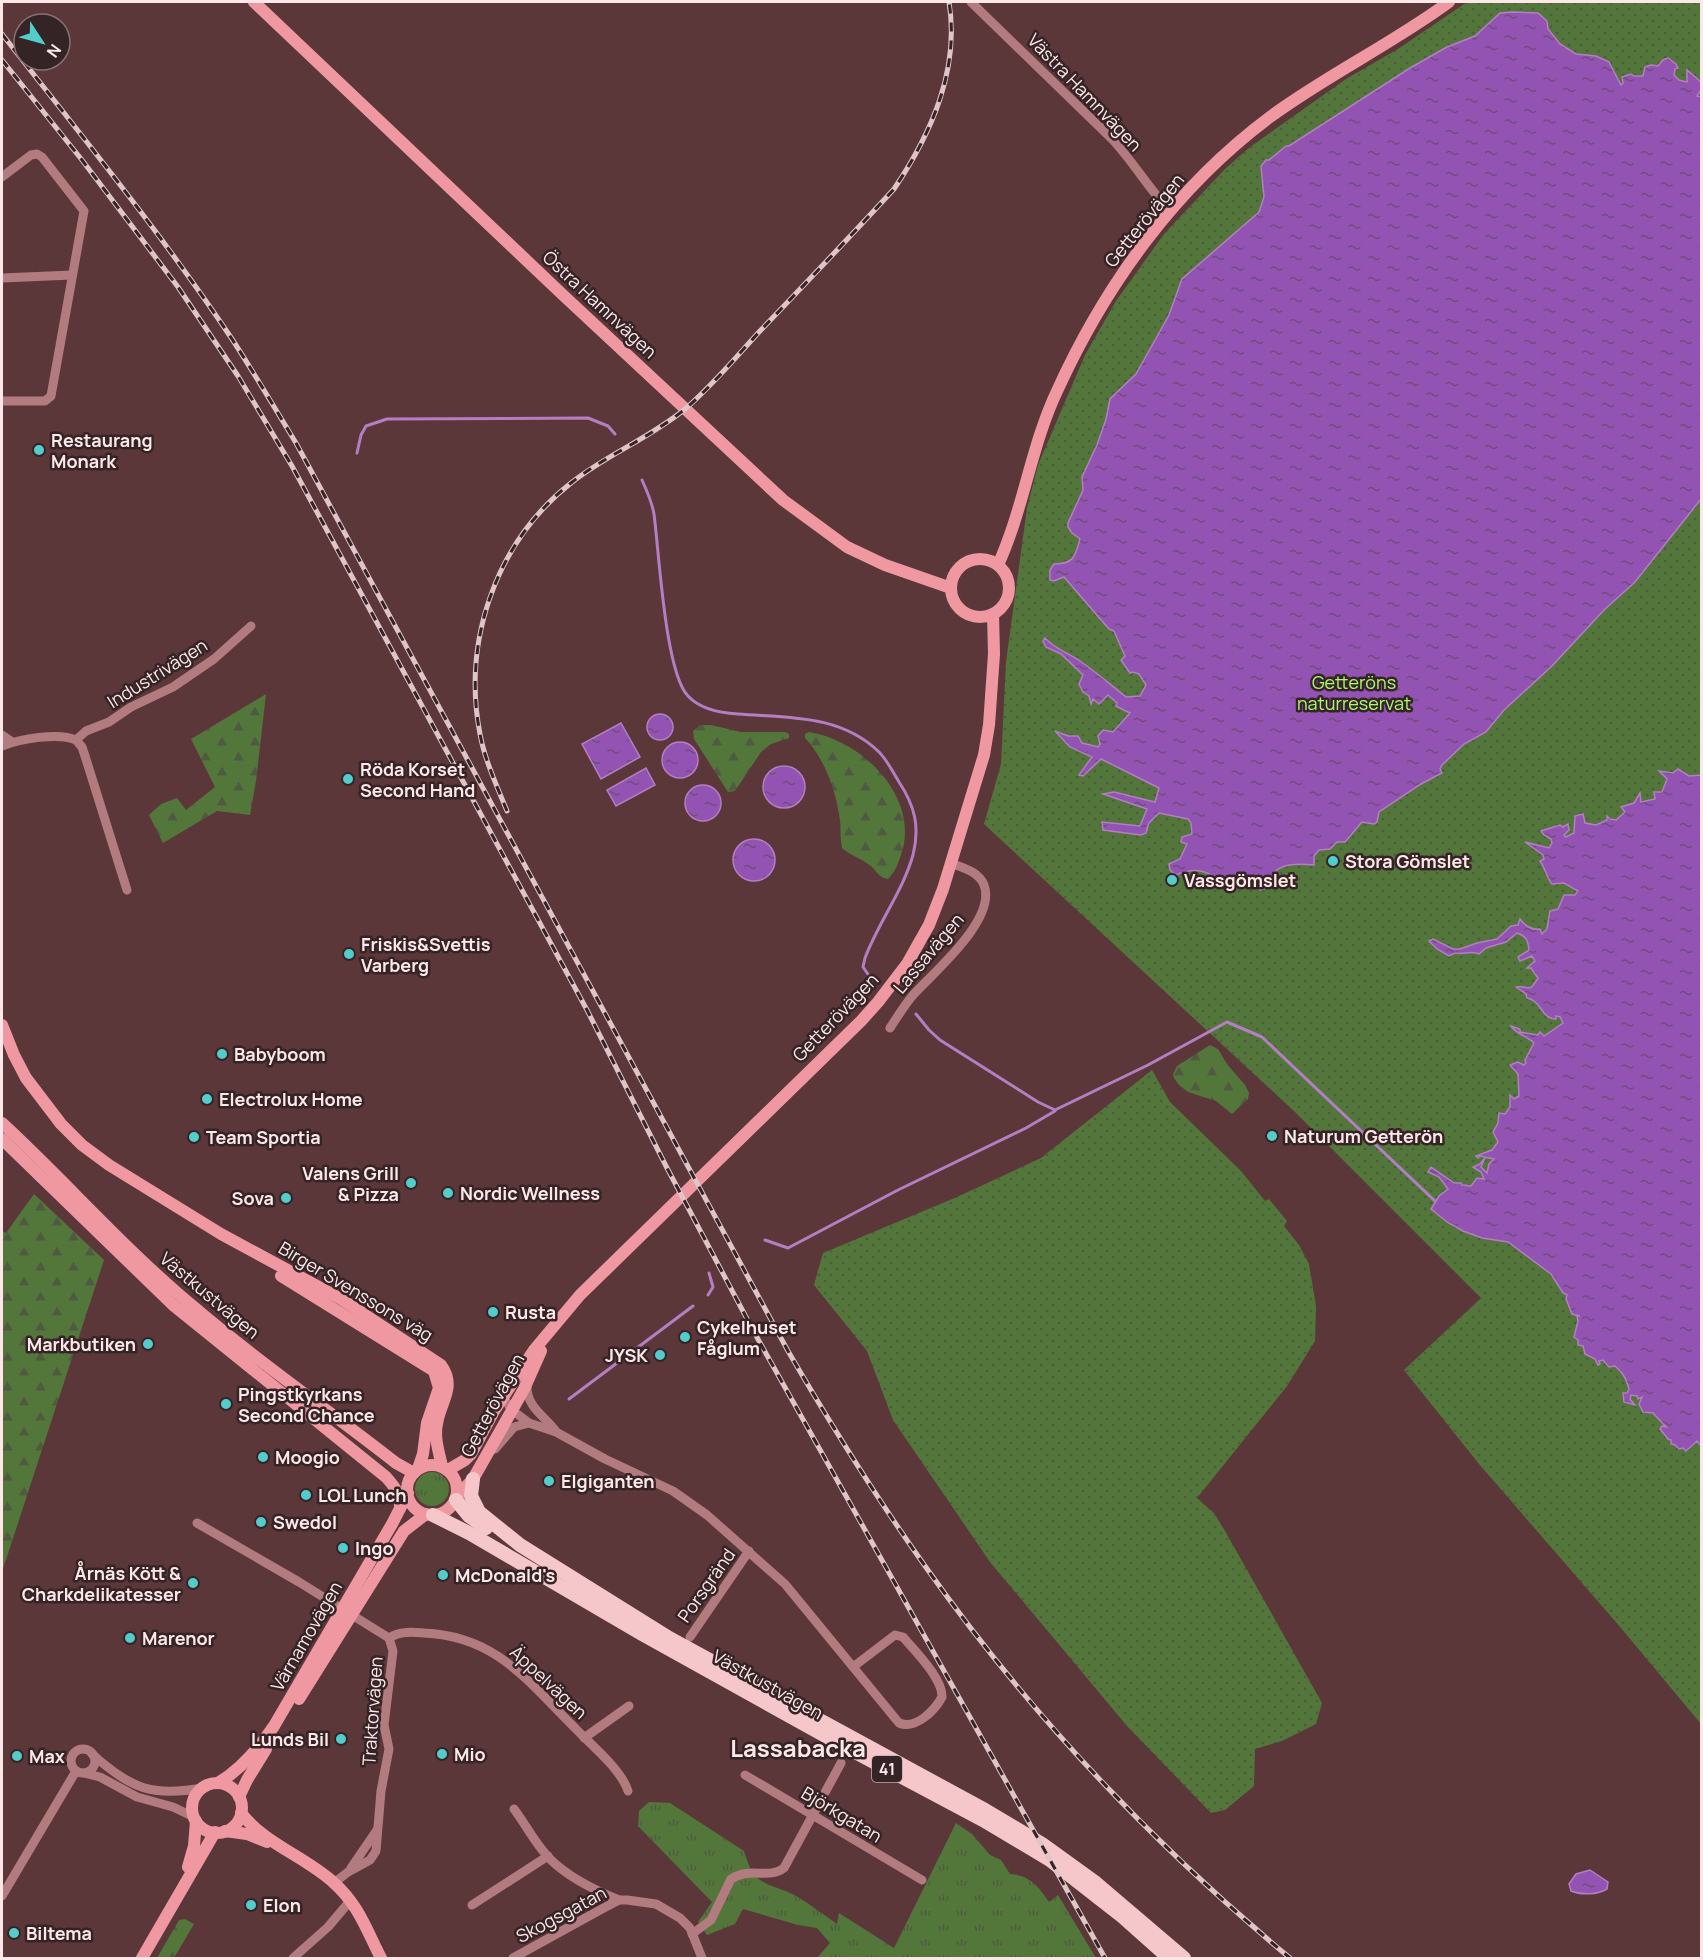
<svg xmlns="http://www.w3.org/2000/svg" width="1703" height="1960" viewBox="0 0 1703 1960" font-family="Manrope,sans-serif">
<style>
.grass{fill:url(#grass-tufts)}
.forest{fill:url(#forest-firs)}
.park{fill:url(#park-dots)}
.water{fill:url(#water-ripples);stroke:#b37fc2;stroke-width:1.5}
.lines{fill:none;stroke-linecap:round;stroke-linejoin:round}
.stream{stroke:#b37fc2;stroke-width:3}
.street{stroke:#b27b7f;stroke-width:9}
.secondary{stroke:#f098a1;stroke-width:12}
.primary{stroke:#f5c7ca;stroke-width:14}
.rail-casing{stroke:#dfc5c7;stroke-width:5}
.rail{stroke:#352425;stroke-width:3;stroke-dasharray:9;stroke-linecap:butt}
.poi-dot{fill:#53cdcb;stroke:#352425;stroke-width:2}
.labels{text-anchor:middle;dominant-baseline:central;stroke-width:5;stroke-linejoin:round;paint-order:stroke}
.shield{fill:#352425;stroke:#c2acae;stroke-width:1.5}
.shield-label{font-size:16px;font-weight:bold;fill:#ffe7e9}
.street-label{font-size:18px;fill:#ffe7e9;stroke:#352425}
.poi-label{font-size:18px;font-weight:bold;fill:#ffe7e9;stroke:#352425;text-anchor:start}
.park-label{font-size:18px;fill:#aaf871;stroke:#352425}
.district-label{font-size:24px;font-weight:bold;fill:#ffe7e9;stroke:#352425}
</style>
<defs>
<pattern id="grass-tufts" width="24" height="20" patternUnits="userSpaceOnUse" patternTransform="scale(1.5)"><rect width="24" height="20" fill="#53763a"/><path d="M3 7l-1-3M5 7V3M7 7l1-3M15 17l-1-3M17 17v-4M19 17l1-3" fill="none" stroke="#4f5b41"/></pattern>
<pattern id="forest-firs" width="22" height="20" patternUnits="userSpaceOnUse" patternTransform="scale(1.5)"><rect width="22" height="20" fill="#53763a"/><path d="M5 1l3.5 6h-7zM16 11l3.5 6h-7z" fill="#4f5b41"/></pattern>
<pattern id="park-dots" width="8" height="8" patternUnits="userSpaceOnUse" patternTransform="scale(1.5)"><rect width="8" height="8" fill="#53763a"/><path d="M2 2h.1M6 6h.1" fill="none" stroke="#4f5b41" stroke-width="1.8" stroke-linecap="round"/></pattern>
<pattern id="water-ripples" width="26" height="14" patternUnits="userSpaceOnUse" patternTransform="scale(1.5)"><rect width="26" height="14" fill="#9353b2"/><path d="M2 4q2-2 4 0t4 0M15 11q2-2 4 0t4 0" fill="none" stroke="#704c7c"/></pattern>
</defs>
<rect width="100%" height="100%" fill="#5b373a"/>
<g class="grass">
<circle cx="432" cy="1489" r="17"/>
<path d="M649,1802L670,1803L744,1851C755,1890 769,1881 798,1897C811,1905 824,1915 837,1924L839,1913L894,1948L956,1823L972,1834L990,1855L1001,1860L1010,1874C1030,1875 1039,1887 1049,1902L1058,1895L1096,1958H817L830,1943L817,1928L798,1925L743,1909L735,1924L707,1935L698,1922L712,1902L638,1826L639,1811Z"/>
</g>
<g class="forest">
<polygon points="266,694 256,781 250,815 217,811 163,843 149,815 161,804 177,798 186,810 215,787 191,739"/>
<polygon points="700,725 711,725 741,732 785,732 789,734 789,738 771,744 761,752 735,791 728,792 694,739 693,731"/>
<path d="M809,732C862,740 921,798 901,855C898,864 895,872 888,879C880,878 878,873 872,867C863,859 851,856 842,848C840,838 841,829 840,820C836,791 825,759 805,738V734Z"/>
<polygon points="1210,1045 1218,1049 1227,1064 1245,1085 1249,1093 1248,1099 1232,1114 1216,1101 1188,1092 1179,1085 1174,1078 1173,1074 1177,1066"/>
<polygon points="34,1194 104,1260 2,1572 2,1231 6,1233"/>
<polygon points="185,1919 194,1924 174,1958 157,1958 179,1920"/>
</g>
<g class="park">
<polygon points="1467,2 1701,2 1701,1724 1621,1628 1479,1464 1404,1370 1481,1298 1295,1112 984,824 1001,764 1006,662 1027,508 1038,465 1085,355 1116,301 1164,234 1225,169 1250,147 1346,79 1398,49"/>
<polygon points="1152,1070 1170,1102 1241,1171 1265,1201 1269,1199 1287,1221 1284,1226 1299,1245 1309,1264 1316,1306 1315,1341 1287,1386 1197,1498 1214,1513 1225,1531 1322,1703 1316,1724 1282,1741 1255,1749 1254,1786 1225,1810 1211,1813 1127,1726 990,1562 893,1420 867,1351 814,1285 823,1253 957,1197 1041,1158"/>
</g>
<g class="water">
<path d="M1513,12L1538,13L1547,21L1548,29L1560,44L1576,54L1596,56L1609,62L1621,85L1623,83L1622,77L1631,74L1634,76H1643L1645,67L1651,65L1658,66L1663,60L1668,58L1676,64L1678,68L1675,69L1674,75L1679,80L1687,82V70L1701,82V90L1697,96L1702,97L1701,499L1635,582L1604,610L1552,666L1504,710L1486,732L1464,744L1442,765L1440,769L1442,773L1421,784L1379,812L1377,822L1374,824L1362,822L1345,842H1337L1330,849L1319,850L1314,856V865C1293,863 1271,863 1267,888L1260,890L1255,882L1242,879L1239,882L1228,884C1209,873 1199,865 1176,875L1170,870L1169,864L1180,859L1187,844L1181,842L1182,837L1192,834L1191,823L1188,819L1159,813L1149,823L1146,833L1141,835L1103,830L1102,822L1140,826L1147,809L1103,794L1114,792L1155,802L1159,788L1101,759L1083,776L1079,775L1092,757L1070,747L1055,731L1068,736H1078L1082,743L1098,747L1100,744L1098,736L1103,730L1113,732L1130,713L1116,706L1117,703L1108,695L1099,704L1093,699L1091,704L1089,696L1083,692L1079,684L1083,675L1061,654L1046,647L1043,641L1045,638C1055,649 1068,653 1080,661C1096,672 1111,685 1126,697L1140,696L1146,685L1139,674L1133,672L1130,673L1121,660L1125,656L1114,631L1109,629L1064,577L1054,581L1050,580V570L1054,564C1073,564 1075,558 1080,539L1072,533L1068,527V523L1083,490L1082,477L1097,445L1106,419L1110,399L1136,374L1169,315L1182,279L1259,212L1264,197L1261,166L1266,160H1269L1286,146H1289L1410,68L1447,47L1475,36L1500,13Z"/>
<circle cx="660" cy="727" r="13"/>
<polygon points="621,723 640,757 601,779 582,744"/>
<circle cx="680" cy="760" r="18"/>
<circle cx="784" cy="787" r="21"/>
<polygon points="646,768 655,785 616,806 607,790"/>
<path d="M1678,769L1689,776L1702,775V1447L1697,1441L1686,1451L1683,1448L1679,1449L1675,1445L1671,1444V1440L1668,1439L1660,1429L1662,1426L1666,1427L1653,1413L1643,1412L1639,1404L1642,1397L1638,1399L1637,1396L1631,1395L1630,1399L1635,1405L1624,1402L1623,1393H1627L1629,1389C1626,1378 1623,1373 1615,1366L1609,1367L1603,1360L1599,1361L1600,1364L1598,1365L1595,1359L1585,1354L1583,1346L1578,1345V1340L1574,1337L1578,1321L1577,1316H1580L1572,1314L1566,1299L1567,1295L1563,1293L1551,1274L1508,1242L1482,1238L1463,1231L1447,1222L1431,1209L1439,1196L1448,1189L1439,1177L1428,1172L1431,1167L1454,1183H1461L1462,1185L1471,1186L1477,1178L1484,1179L1481,1172L1473,1167L1480,1164L1485,1158L1481,1167L1487,1173L1489,1164L1494,1159L1480,1156L1478,1158L1476,1156L1492,1150L1498,1142L1493,1132L1498,1123L1499,1113L1505,1114L1510,1107V1095L1514,1099L1519,1096L1518,1074L1510,1065L1518,1062L1524,1065L1526,1063L1525,1060L1534,1043C1527,1036 1516,1034 1511,1026L1520,1029V1032L1538,1035L1540,1032L1544,1036L1563,1023L1560,1017L1556,1016V1019C1541,1019 1542,1001 1527,998L1526,994L1516,987C1532,985 1528,994 1538,978L1531,968H1527L1535,961L1532,956L1520,961L1518,957L1529,950C1528,940 1526,936 1517,933L1506,942L1486,948L1479,954C1470,950 1464,955 1455,953L1449,956L1437,949L1429,941L1433,939L1453,949H1460L1477,943L1497,939L1511,926L1518,925L1520,919C1525,926 1532,930 1540,929L1542,934L1547,929L1550,911L1558,909L1564,895H1575L1578,891L1564,883L1552,884C1548,880 1545,868 1540,861L1544,859L1543,855L1525,842L1549,848L1552,843L1551,839L1544,835L1541,831L1560,825L1563,827L1568,824L1569,830L1564,835L1566,837L1574,833L1575,816L1583,814L1585,823L1596,825L1607,820V816L1610,819L1616,820L1625,812L1621,807L1634,803L1640,793L1641,802L1655,799L1654,792H1662L1667,779L1659,771L1673,773Z"/>
<circle cx="703" cy="803" r="18"/>
<circle cx="754" cy="860" r="21"/>
<path d="M1590,1870L1608,1882L1607,1889C1597,1895 1581,1895 1571,1891L1569,1884L1576,1874Z"/>
</g>
<g class="lines">
<g class="stream">
<polyline points="357,453 361,435 366,426 387,419 588,418 608,426 615,434"/>
<path d="M642,480C647,491 652,502 654,514C659,551 665,672 688,696C700,709 720,713 738,714C787,718 840,714 879,752C887,760 893,772 899,782C915,806 920,827 913,855C903,891 878,923 865,958L863,967L872,980"/>
<polyline points="916,1014 929,1030 940,1040 1038,1102 1055,1110 1148,1065 1227,1022 1262,1037 1435,1201"/>
<polyline points="765,1240 788,1248 898,1190 1026,1128 1055,1111"/>
<polyline points="708,1295 713,1287 709,1273"/>
<polyline points="569,1399 693,1306"/>
</g>
<g class="street">
<path d="M971,2L1111,138C1133,161 1148,188 1170,211"/>
<polyline points="2,177 31,155 37,154 42,157 84,211 51,396 45,401 2,401"/>
<polyline points="2,278 72,275"/>
<polyline points="2,735 12,742"/>
<polyline points="76,740 82,747 85,756 127,890"/>
<path d="M2,746C20,739 58,732 76,740L86,731L109,722L131,707L173,687L214,659L251,626"/>
<path d="M890,1028C898,1016 905,1004 914,994C935,971 997,919 984,885C978,871 963,868 950,863"/>
<path d="M527,1385C526,1406 543,1415 555,1430"/>
<polyline points="503,1397 512,1410 529,1423"/>
<path d="M495,1449L514,1427L529,1423L556,1432L605,1459L673,1491L707,1515L785,1584L899,1723C916,1730 935,1710 942,1697C943,1679 915,1651 903,1637L895,1635L853,1667"/>
<polyline points="197,1523 299,1582 389,1638 393,1651 384,1725 389,1749 381,1791 376,1851 370,1860 348,1872 334,1883"/>
<polyline points="690,1637 749,1551"/>
<path d="M389,1638C400,1631 412,1632 424,1633C497,1636 528,1682 575,1728C591,1745 621,1769 628,1791"/>
<polyline points="584,1738 629,1706"/>
<circle cx="83" cy="1761" r="12"/>
<path d="M92,1754C131,1789 152,1797 203,1788"/>
<polyline points="84,1773 100,1777 137,1797 173,1807 194,1817"/>
<polyline points="745,1775 922,1880"/>
<path d="M514,1809C526,1825 536,1845 550,1859C569,1878 594,1890 619,1900"/>
<polyline points="351,1868 377,1830"/>
<polyline points="2,1896 76,1771"/>
<polyline points="472,1905 548,1856"/>
<path d="M692,1934L711,1920L731,1879C751,1866 768,1880 784,1868L841,1763"/>
<polyline points="293,1958 328,1927 350,1901"/>
<polyline points="513,1958 600,1910 619,1900 627,1900 656,1904 680,1918 690,1928 702,1958"/>
</g>
<g class="secondary">
<polyline points="254,2 563,295 783,500 847,547 885,565 951,588"/>
<circle cx="980" cy="588" r="29"/>
<path d="M998,565C1024,508 1031,445 1058,389C1106,284 1176,187 1270,117C1327,75 1392,44 1449,2"/>
<path d="M2,1025L14,1055L26,1078L61,1124L82,1145L109,1165L221,1234L341,1299L441,1365C457,1387 440,1402 437,1424C434,1437 439,1453 442,1466"/>
<path d="M2,1123C67,1183 126,1251 195,1308C259,1363 330,1411 396,1463L414,1473"/>
<path d="M2,1139L173,1305L386,1477C395,1487 401,1495 400,1508"/>
<polyline points="281,1276 434,1371 439,1388 427,1423 423,1454 418,1469"/>
<circle cx="432" cy="1490" r="25"/>
<polyline points="448,1470 465,1460 471,1454 494,1411 534,1350 580,1295 861,1021 878,1002 907,964 929,925 943,889 984,755 989,725 994,654 993,614"/>
<polyline points="457,1496 473,1479 524,1389 541,1351"/>
<polyline points="299,1699 404,1531 426,1514"/>
<path d="M218,1783C242,1769 259,1748 274,1726L392,1524L408,1493"/>
<circle cx="217" cy="1808" r="25"/>
<polyline points="239,1797 247,1780 266,1749"/>
<path d="M241,1813C265,1844 304,1856 333,1882C359,1905 366,1929 381,1958"/>
<polyline points="225,1831 247,1834 267,1842"/>
<polyline points="188,1867 194,1846 196,1821"/>
<polyline points="142,1958 215,1832"/>
</g>
<g class="primary">
<polyline points="473,1479 471,1496 479,1512 520,1545 669,1638 985,1810 1042,1844 1096,1883 1184,1958"/>
<polyline points="456,1500 469,1516 486,1528"/>
<polyline points="433,1515 469,1533 642,1634 838,1743 983,1820 1050,1860 1123,1917 1169,1958"/>
</g>
<g class="rail-casing">
<g id="rail">
<path d="M2,34C80,134 161,233 232,339C254,373 275,408 296,443L788,1351C831,1425 876,1497 925,1566C1028,1712 1153,1844 1290,1958"/>
<polyline points="2,60 82,160 178,287 238,376 292,466 587,1010 667,1168 754,1332 1105,1958"/>
<path d="M507,811C497,786 485,761 480,734C462,641 496,542 571,483C606,455 650,438 685,409C712,386 736,357 760,331C805,284 850,237 894,189C931,134 960,70 949,2"/>
</g>
</g>
<use href="#rail" class="rail"/>
</g>
<g class="poi-dot">
<circle cx="39" cy="450" r="6"/>
<circle cx="348" cy="779" r="6"/>
<circle cx="1333" cy="861" r="6"/>
<circle cx="1172" cy="880" r="6"/>
<circle cx="349" cy="954" r="6"/>
<circle cx="222" cy="1054" r="6"/>
<circle cx="207" cy="1099" r="6"/>
<circle cx="1272" cy="1136" r="6"/>
<circle cx="194" cy="1137" r="6"/>
<circle cx="411" cy="1183" r="6"/>
<circle cx="448" cy="1193" r="6"/>
<circle cx="286" cy="1198" r="6"/>
<circle cx="493" cy="1312" r="6"/>
<circle cx="685" cy="1337" r="6"/>
<circle cx="148" cy="1344" r="6"/>
<circle cx="660" cy="1355" r="6"/>
<circle cx="226" cy="1404" r="6"/>
<circle cx="263" cy="1457" r="6"/>
<circle cx="549" cy="1481" r="6"/>
<circle cx="306" cy="1495" r="6"/>
<circle cx="261" cy="1522" r="6"/>
<circle cx="343" cy="1548" r="6"/>
<circle cx="443" cy="1575" r="6"/>
<circle cx="193" cy="1583" r="6"/>
<circle cx="130" cy="1638" r="6"/>
<circle cx="341" cy="1739" r="6"/>
<circle cx="442" cy="1754" r="6"/>
<circle cx="17" cy="1756" r="6"/>
<circle cx="251" cy="1905" r="6"/>
<circle cx="14" cy="1933" r="6"/>
</g>
<g class="labels">
<rect class="shield" x="872" y="1756" width="30" height="26" rx="4.5"/>
<g class="shield-label">
<text x="887" y="1769">41</text>
</g>
<g class="street-label">
<text transform="translate(1085 92) rotate(46)">Västra Hamnvägen</text>
<text transform="translate(1144 220) rotate(-51)">Getterövägen</text>
<text transform="translate(600 304) rotate(43)">Östra Hamnvägen</text>
<text transform="translate(157 673) rotate(-32)">Industrivägen</text>
<text transform="translate(928 953) rotate(-50)">Lassavägen</text>
<text transform="translate(835 1017) rotate(-46)">Getterövägen</text>
<text transform="translate(356 1291) rotate(31)">Birger Svenssons väg</text>
<text transform="translate(210 1295) rotate(40)">Västkustvägen</text>
<text transform="translate(492 1405) rotate(-62)">Getterövägen</text>
<text transform="translate(706 1585) rotate(-55)">Porsgränd</text>
<text transform="translate(306 1636) rotate(-60)">Värnamovägen</text>
<text transform="translate(549 1682) rotate(43)">Äppelvägen</text>
<text transform="translate(768 1684) rotate(29)">Västkustvägen</text>
<text transform="translate(372 1711) rotate(-86)">Traktorvägen</text>
<text transform="translate(842 1814) rotate(31)">Björkgatan</text>
<text transform="translate(561 1914) rotate(-28)">Skogsgatan</text>
</g>
<g class="poi-label">
<text x="51" y="440">Restaurang<tspan x="51" dy="21">Monark</tspan></text>
<text x="360" y="769">Röda Korset<tspan x="360" dy="21">Second Hand</tspan></text>
<text x="1345" y="861">Stora Gömslet</text>
<text x="1184" y="880">Vassgömslet</text>
<text x="361" y="944">Friskis&amp;Svettis<tspan x="361" dy="21">Varberg</tspan></text>
<text x="234" y="1054">Babyboom</text>
<text x="219" y="1099">Electrolux Home</text>
<text x="1284" y="1136">Naturum Getterön</text>
<text x="206" y="1137">Team Sportia</text>
<text x="399" y="1173" text-anchor="end">Valens Grill<tspan x="399" dy="21">&amp; Pizza</tspan></text>
<text x="460" y="1193">Nordic Wellness</text>
<text x="274" y="1198" text-anchor="end">Sova</text>
<text x="505" y="1312">Rusta</text>
<text x="697" y="1327">Cykelhuset<tspan x="697" dy="21">Fåglum</tspan></text>
<text x="136" y="1344" text-anchor="end">Markbutiken</text>
<text x="648" y="1355" text-anchor="end">JYSK</text>
<text x="238" y="1394">Pingstkyrkans<tspan x="238" dy="21">Second Chance</tspan></text>
<text x="275" y="1457">Moogio</text>
<text x="561" y="1481">Elgiganten</text>
<text x="318" y="1495">LOL Lunch</text>
<text x="273" y="1522">Swedol</text>
<text x="355" y="1548">Ingo</text>
<text x="181" y="1573" text-anchor="end">Årnäs Kött &amp;<tspan x="181" dy="21">Charkdelikatesser</tspan></text>
<text x="455" y="1575">McDonald's</text>
<text x="142" y="1638">Marenor</text>
<text x="329" y="1739" text-anchor="end">Lunds Bil</text>
<text x="454" y="1754">Mio</text>
<text x="29" y="1756">Max</text>
<text x="263" y="1905">Elon</text>
<text x="26" y="1933">Biltema</text>
</g>
<g class="park-label">
<text x="1354" y="682">Getteröns<tspan x="1354" dy="21">naturreservat</tspan></text>
</g>
<g class="district-label">
<text x="798" y="1747">Lassabacka</text>
</g>
</g>
<rect width="1703" height="1960" fill="none" stroke="#ffe7e9" stroke-width="6"/>
<g transform="translate(42 42) rotate(126)"><circle r="28" fill="#352425" stroke="#867273" stroke-width="1.5"/>
<path d="M0-4.5L10 22L0 15L-10 22Z" fill="#53cdcb"/>
<text y="-9" font-size="16" font-weight="bold" text-anchor="middle" fill="#ffe7e9">N</text>
</g>
</svg>
